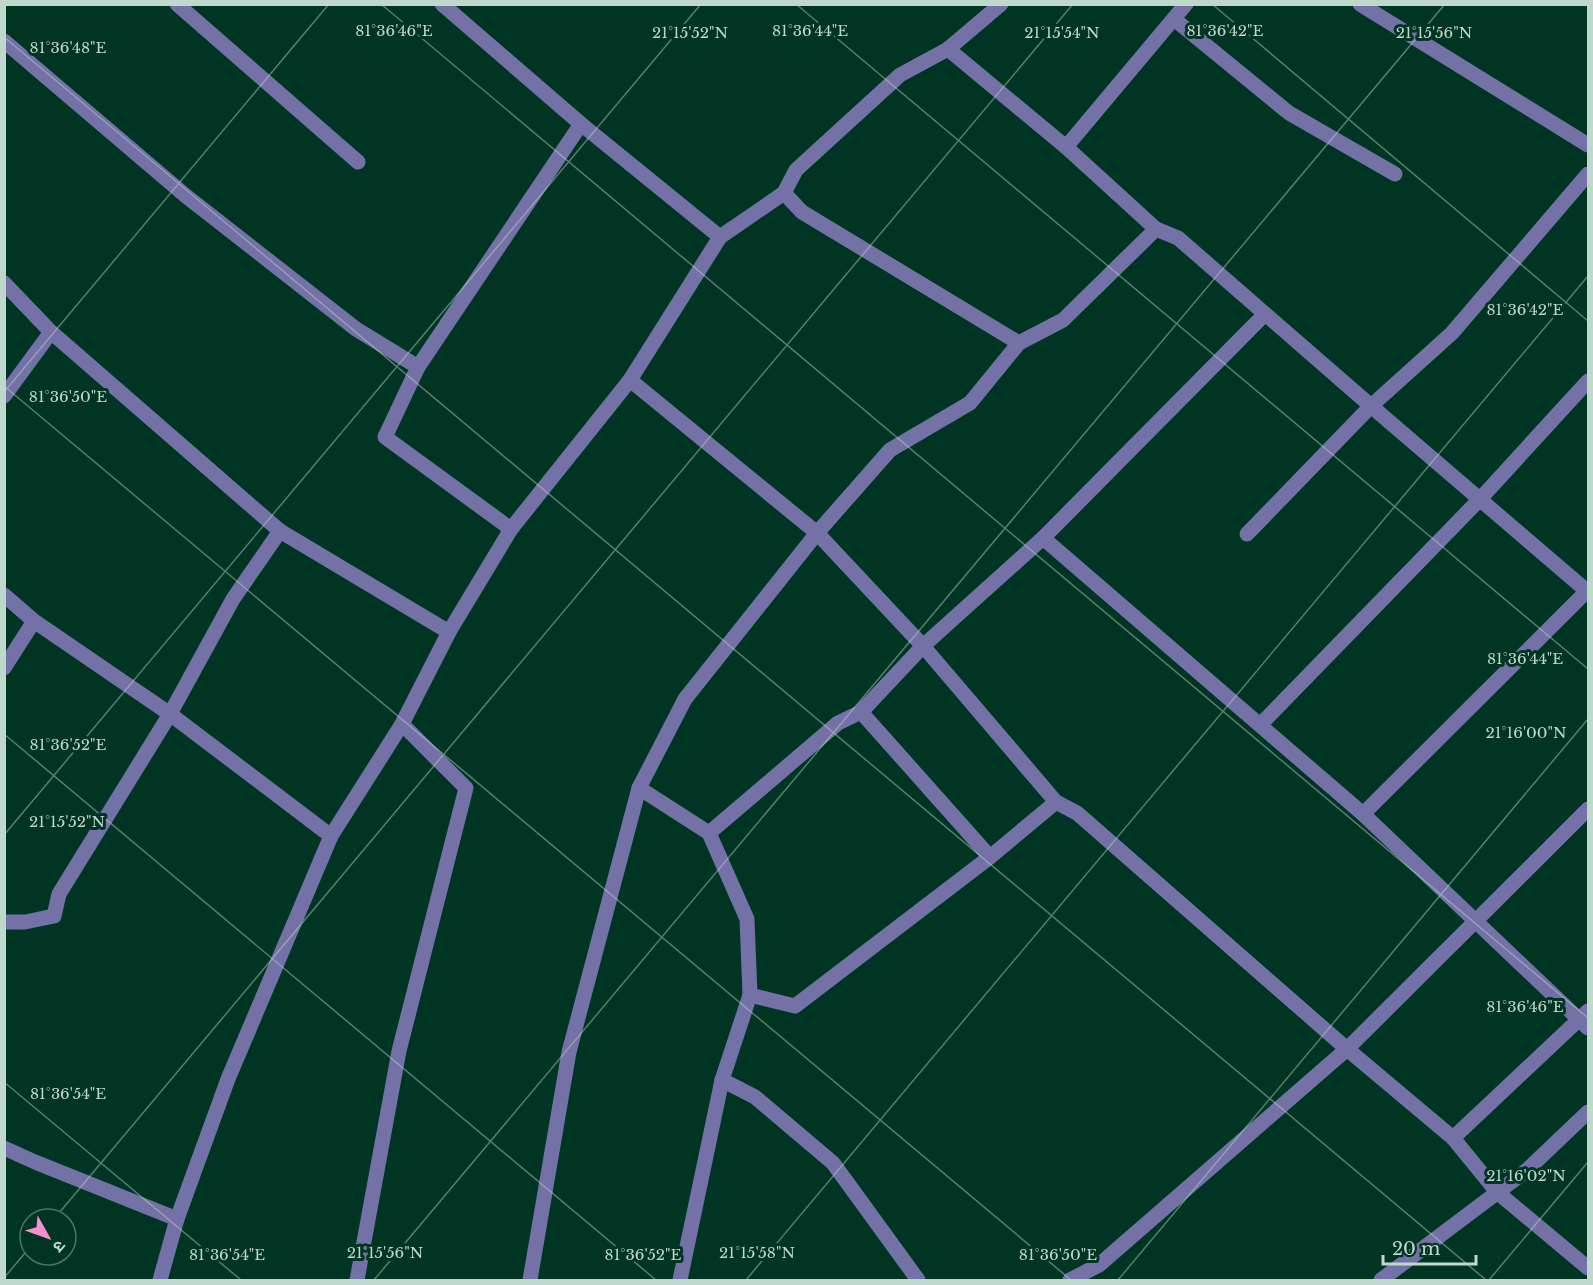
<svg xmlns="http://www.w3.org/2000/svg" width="1593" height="1285" viewBox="0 0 1593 1285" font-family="'Libre Baskerville','Noto Sans Devanagari',serif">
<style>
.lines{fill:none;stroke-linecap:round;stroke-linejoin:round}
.minor{stroke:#7371a5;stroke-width:15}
.ticks{fill:none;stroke:#bfd8cc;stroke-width:1.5;stroke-opacity:0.45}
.ticks-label{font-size:15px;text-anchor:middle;fill:#bfd8cc;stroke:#003524;stroke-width:6;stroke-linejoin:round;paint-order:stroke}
</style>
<rect width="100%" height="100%" fill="#003524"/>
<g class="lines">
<g class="minor">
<polyline points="177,4 358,162"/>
<polyline points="442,4 581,124 720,237"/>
<polyline points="1360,4 1588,145"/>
<polyline points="1174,19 1289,113 1395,174"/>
<polyline points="4,41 186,196 356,329 418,367"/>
<polyline points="948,49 1066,147 1156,229 1178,238 1371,406 1588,592"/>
<polyline points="1066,147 1186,4"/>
<polyline points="784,193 802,212 1019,343"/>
<polyline points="4,283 51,332"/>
<polyline points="630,380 817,533 923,646 1056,802 1077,813 1347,1049 1453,1138 1497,1192 1588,1268"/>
<polyline points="4,396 51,332 280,531 449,632"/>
<polyline points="511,529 385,437 418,367 581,124"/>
<polyline points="1247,534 1371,406 1452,333 1588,174"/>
<polyline points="1043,538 1363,814 1588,1028"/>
<polyline points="4,595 34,621 170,714 331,836"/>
<polyline points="4,668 34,621"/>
<polyline points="861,712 990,857 1056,802"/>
<polyline points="1261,724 1481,498 1588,381"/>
<polyline points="639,788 709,833 747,919 750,995 722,1080 680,1280"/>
<polyline points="1363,814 1588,590"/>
<polyline points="709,833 838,723 861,712 923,646 1043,538 1265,314"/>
<polyline points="4,922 25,922 54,916 59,894 170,714 233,599 280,531"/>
<polyline points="750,995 795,1006 990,857"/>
<polyline points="722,1080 755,1097 833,1163 918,1280"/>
<polyline points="1453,1138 1588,1011"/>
<polyline points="4,1148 35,1162 177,1219"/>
<polyline points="160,1280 177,1219 228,1079 331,836 402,724 449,632 511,529 630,380 720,237 784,193 796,170 900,75 948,49 1001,4"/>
<polyline points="357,1280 399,1051 466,788 402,724"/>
<polyline points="530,1280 569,1052 639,788 685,699 817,533 890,450 970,403 1019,343 1063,320 1156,229"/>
<polyline points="1070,1280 1099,1265 1347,1049 1588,809"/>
<polyline points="1381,1280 1527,1170 1588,1112"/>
</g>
</g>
<path class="ticks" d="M381,4L1588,1018M796,4L1588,669M1212,4L1588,321M4,37L1486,1280M4,386L1071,1280M4,392L329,4M4,734L656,1280M4,835L701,4M4,1082L241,1280M54,1219L1073,4M4,1278L30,1247M374,1280L1445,4M746,1280L1588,276M1118,1280L1588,719M1489,1280L1588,1162"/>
<g class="ticks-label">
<text x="394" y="36">81°36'46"E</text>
<text x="810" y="36">81°36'44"E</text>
<text x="1225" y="36">81°36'42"E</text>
<text x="690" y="38">21°15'52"N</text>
<text x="1062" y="38">21°15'54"N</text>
<text x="1434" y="38">21°15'56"N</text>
<text x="68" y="53">81°36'48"E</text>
<text x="1525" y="315">81°36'42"E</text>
<text x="68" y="402">81°36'50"E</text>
<text x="1525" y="664">81°36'44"E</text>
<text x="1526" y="738">21°16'00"N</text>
<text x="68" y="750">81°36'52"E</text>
<text x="67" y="827">21°15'52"N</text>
<text x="1525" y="1012">81°36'46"E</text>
<text x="68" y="1099">81°36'54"E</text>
<text x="1526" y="1181">21°16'02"N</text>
<text x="385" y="1258">21°15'56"N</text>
<text x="757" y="1258">21°15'58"N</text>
<text x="227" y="1260">81°36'54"E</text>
<text x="643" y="1260">81°36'52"E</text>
<text x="1058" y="1260">81°36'50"E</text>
</g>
<rect width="1593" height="1285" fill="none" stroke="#bfd8cc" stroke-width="12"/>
<g transform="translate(48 1237) rotate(130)"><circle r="28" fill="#003524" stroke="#4c7667" stroke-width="1.5"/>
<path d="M0-4.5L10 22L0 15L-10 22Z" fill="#f890cb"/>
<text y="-9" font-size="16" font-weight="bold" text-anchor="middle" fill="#bfd8cc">उ</text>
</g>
<path d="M1383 1255v9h93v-9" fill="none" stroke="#bfd8cc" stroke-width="3"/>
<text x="1392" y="1255" font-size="18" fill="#bfd8cc" stroke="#003524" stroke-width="4.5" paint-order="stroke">20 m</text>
</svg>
